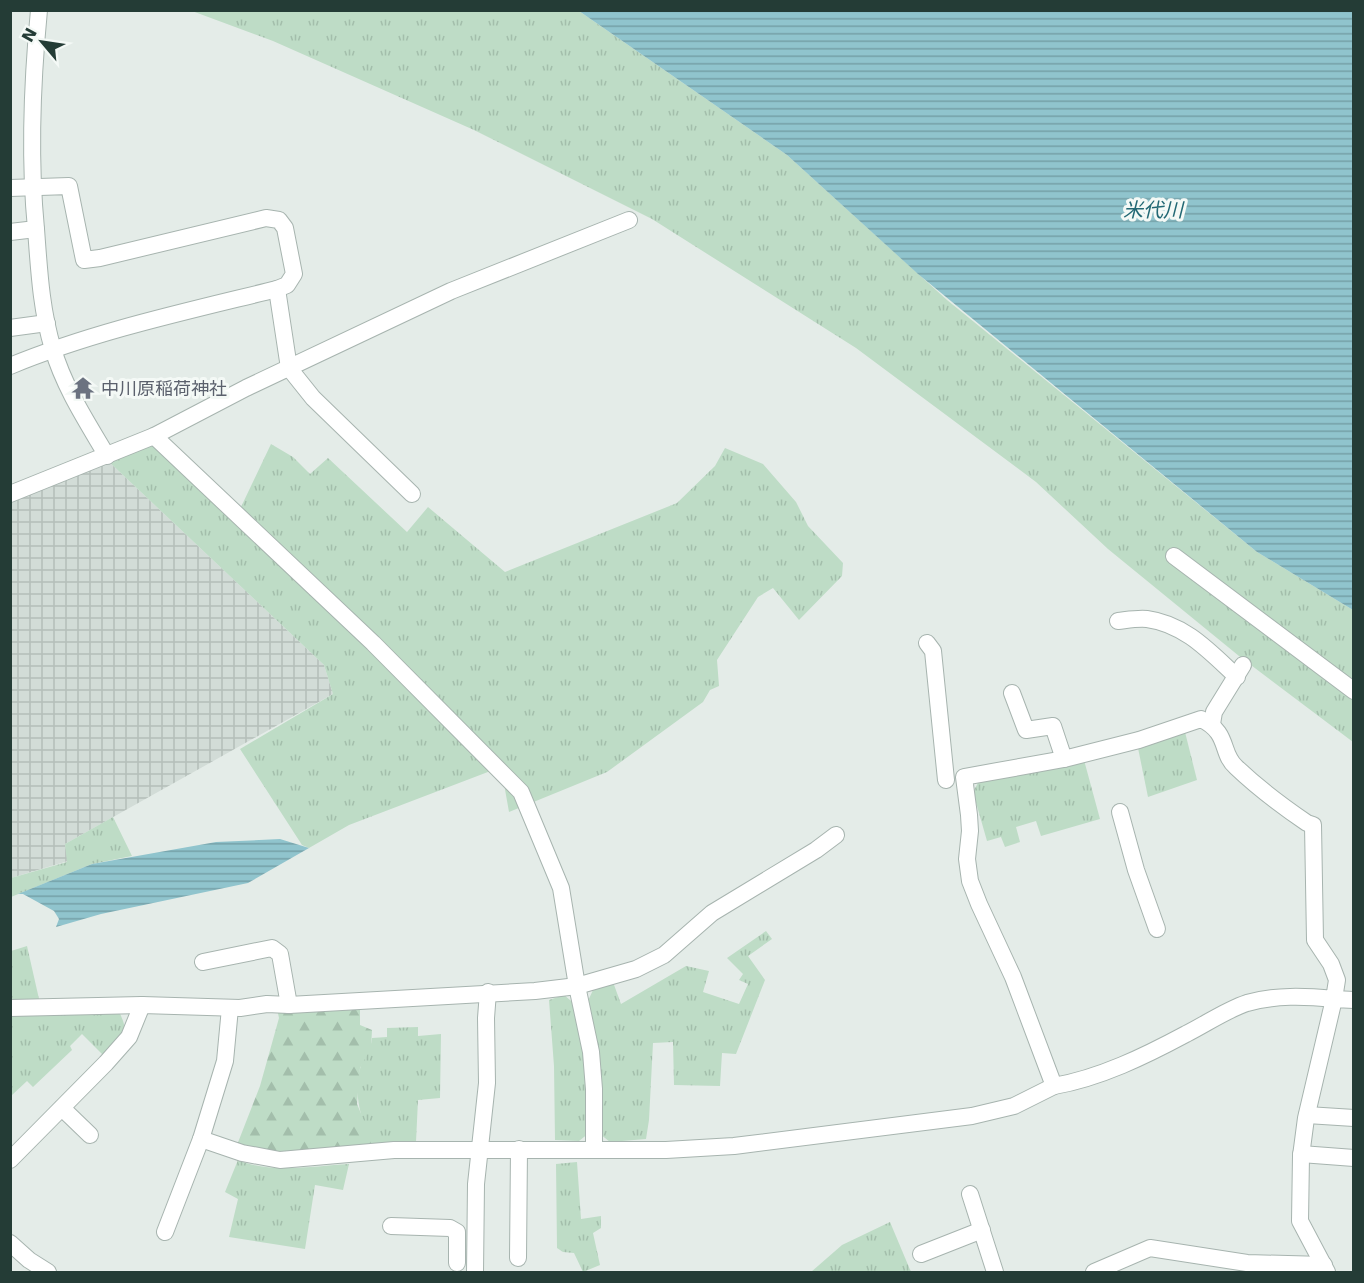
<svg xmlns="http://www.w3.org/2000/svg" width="1364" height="1283" viewBox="0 0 1364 1283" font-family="'DejaVu Sans','Noto Sans JP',sans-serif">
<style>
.industrial{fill:url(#industrial-grid)}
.grass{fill:url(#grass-tufts)}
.forest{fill:url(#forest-firs)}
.water{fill:url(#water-rules)}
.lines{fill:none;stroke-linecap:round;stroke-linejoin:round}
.minor-casing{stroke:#a7b4af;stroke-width:18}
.minor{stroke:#fff;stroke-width:16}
.labels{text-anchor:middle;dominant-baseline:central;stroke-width:6;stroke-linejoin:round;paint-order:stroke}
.worship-label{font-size:18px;fill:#5b616d;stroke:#f4f9f6;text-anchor:start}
.water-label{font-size:20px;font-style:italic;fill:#226874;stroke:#f4f9f6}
</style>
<defs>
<pattern id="industrial-grid" width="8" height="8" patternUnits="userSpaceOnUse" patternTransform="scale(1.5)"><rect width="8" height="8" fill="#d2dcd7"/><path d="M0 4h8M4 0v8" fill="none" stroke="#b4beb9"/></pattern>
<pattern id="grass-tufts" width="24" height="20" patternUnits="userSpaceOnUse" patternTransform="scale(1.5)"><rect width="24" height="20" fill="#bedcc6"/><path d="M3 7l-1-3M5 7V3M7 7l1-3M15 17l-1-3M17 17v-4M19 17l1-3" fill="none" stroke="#a3beab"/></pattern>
<pattern id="forest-firs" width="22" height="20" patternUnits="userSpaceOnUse" patternTransform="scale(1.5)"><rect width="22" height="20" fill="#bedcc6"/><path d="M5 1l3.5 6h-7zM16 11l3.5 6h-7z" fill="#a3beab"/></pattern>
<pattern id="water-rules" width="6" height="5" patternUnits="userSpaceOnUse" patternTransform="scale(1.5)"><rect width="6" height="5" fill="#90c4cd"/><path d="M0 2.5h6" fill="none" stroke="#75a0a7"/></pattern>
</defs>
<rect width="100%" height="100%" fill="#e4ece8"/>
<polygon class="industrial" points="106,459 324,665 333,694 65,844 68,861 11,878 11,499"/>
<g class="grass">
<polygon points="192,11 579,11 787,155 947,300 1257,552 1353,610 1353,742 1239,656 1108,549 1036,482 856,348 652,219 474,130 273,41"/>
<polygon points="158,441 241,507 271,444 293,457 310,474 328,458 407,532 428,507 505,572 677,503 715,466 725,448 763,464 796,502 808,526 843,563 842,576 799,620 773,588 758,597 717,660 719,686 710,690 703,702 607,772 509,812 501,767 349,825 309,848 302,845 240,749 333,694 324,665 106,459"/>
<polygon points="1185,732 1197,780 1148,797 1138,748"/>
<polygon points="1084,760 1100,819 1041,836 1036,821 1016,827 1020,842 1005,847 1001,837 987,841 973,792 979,781"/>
<polygon points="113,817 132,856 92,864 11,897 11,878 67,862 65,844"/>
<polygon points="766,931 772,939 748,956 765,980 736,1054 722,1053 720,1086 674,1085 673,1042 653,1043 649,1120 646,1139 610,1142 600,1134 587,1003 593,990 613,982 621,1004 686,966 709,971 703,992 739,1004 748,984 739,980 743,974 727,958"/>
<polygon points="27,946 39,999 11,1001 11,951"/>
<polygon points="564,995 576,1005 584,1053 589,1133 579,1141 555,1140 554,1066 549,1000"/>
<path d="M119,1012C132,1036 120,1038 104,1056L82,1034L70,1046L72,1050L33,1087L27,1081L11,1096V1016Z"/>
<path d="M418,1027V1036L441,1034L440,1098L418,1100L416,1142L371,1145C362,1120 353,1095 360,1069C363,1056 371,1052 372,1038L387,1037V1028Z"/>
<path d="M238,1160C271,1174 314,1166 349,1164L343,1190L315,1185L305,1249L229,1237L238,1199L225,1192Z"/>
<polygon points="577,1162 581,1219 601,1216 601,1228 593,1233 600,1265 583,1272 574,1253 563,1252 557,1248 556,1164"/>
<polygon points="890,1222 911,1272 811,1272 842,1245"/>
</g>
<polygon class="forest" points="360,1003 360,1025 372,1030 371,1048 360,1068 357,1104 370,1135 371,1145 277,1154 237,1145 260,1086 279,1018 277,1009"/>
<g class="water">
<polygon points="579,11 1353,11 1353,610 1257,552 918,274 787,155"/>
<polygon points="280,839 309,848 248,883 101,914 56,927 59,919 54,911 23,894 18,894 92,864 216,842"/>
</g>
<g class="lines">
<g class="minor-casing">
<g id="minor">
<path d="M10,188L69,186L84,260L100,258L266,218L279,220L285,228L294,274L287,285L277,289C188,311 95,331 10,366"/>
<path d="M36,229C39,269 41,310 53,349C64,387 87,422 107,456"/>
<path d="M10,232L36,229C29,157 32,83 39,10"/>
<polyline points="277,289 289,368 313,398 412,494"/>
<polyline points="10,328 47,323"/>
<polyline points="154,436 373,643 521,792 561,888 577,986 591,1052 594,1089 594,1150"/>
<polyline points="10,494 154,436 246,388 451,291 629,220"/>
<polyline points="1174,556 1354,691"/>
<path d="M1118,621C1127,620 1138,618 1147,619C1185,624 1210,652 1237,677"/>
<polyline points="927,643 933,651 946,780"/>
<polyline points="1012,693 1026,730 1053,726 1064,759"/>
<path d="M1201,719C1230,733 1220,753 1236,767C1258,788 1282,806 1307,823L1313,825L1315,940L1331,964L1337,980L1334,999C1304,996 1276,995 1247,1003C1226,1010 1206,1024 1186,1034C1145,1056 1100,1078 1054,1086L1013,977L979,904L970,881L967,859L970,831L969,815L964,777L1064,759L1139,740Z"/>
<polyline points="1212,724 1214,712 1243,665"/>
<polyline points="1120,812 1136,870 1157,929"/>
<polyline points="203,962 272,948 280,954 289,1005"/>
<polyline points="10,1008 142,1005 240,1008 267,1004 289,1005 535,991 577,986 636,969 664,955 712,913 816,850 836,835"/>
<polyline points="62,1108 90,1135"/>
<polyline points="1307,1115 1354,1118"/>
<polyline points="201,1139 242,1153 280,1160 394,1150 666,1150 734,1146 972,1116 1014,1106 1054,1086"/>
<polyline points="1301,1154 1354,1158"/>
<polyline points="10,1160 106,1063 129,1037 142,1005"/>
<polyline points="970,1194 995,1272"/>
<polyline points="391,1226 450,1228 457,1232 457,1263"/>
<polyline points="165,1232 201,1139 225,1061 230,1008"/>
<polyline points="10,1243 29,1260 48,1272"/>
<polyline points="921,1254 982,1230"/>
<polyline points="518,1258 519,1149"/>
<polyline points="475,1272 476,1184 487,1083 486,1018 488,992"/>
<polyline points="1094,1272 1150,1248 1247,1263 1324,1265"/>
<polyline points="1327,1272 1300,1221 1301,1156 1306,1118 1334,999 1354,1000"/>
</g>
</g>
<use href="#minor" class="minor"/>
</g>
<defs>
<g id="temple-bare" transform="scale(1.8)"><path d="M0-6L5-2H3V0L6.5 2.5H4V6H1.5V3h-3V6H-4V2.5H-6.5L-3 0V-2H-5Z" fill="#6b7280" stroke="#f4f9f6" stroke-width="2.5" paint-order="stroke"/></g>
</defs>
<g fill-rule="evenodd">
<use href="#temple-bare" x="83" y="388"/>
</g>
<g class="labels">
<g class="worship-label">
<text x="101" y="388">中川原稲荷神社</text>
</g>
<g class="water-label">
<text x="1153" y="210">米代川</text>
</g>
</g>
<rect width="1364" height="1283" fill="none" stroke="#243c36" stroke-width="24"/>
<g transform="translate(42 42) rotate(299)" stroke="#f4f9f6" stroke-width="4.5" paint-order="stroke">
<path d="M0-4.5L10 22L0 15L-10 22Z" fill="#243c36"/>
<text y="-9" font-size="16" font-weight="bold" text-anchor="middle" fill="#243c36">N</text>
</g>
</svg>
